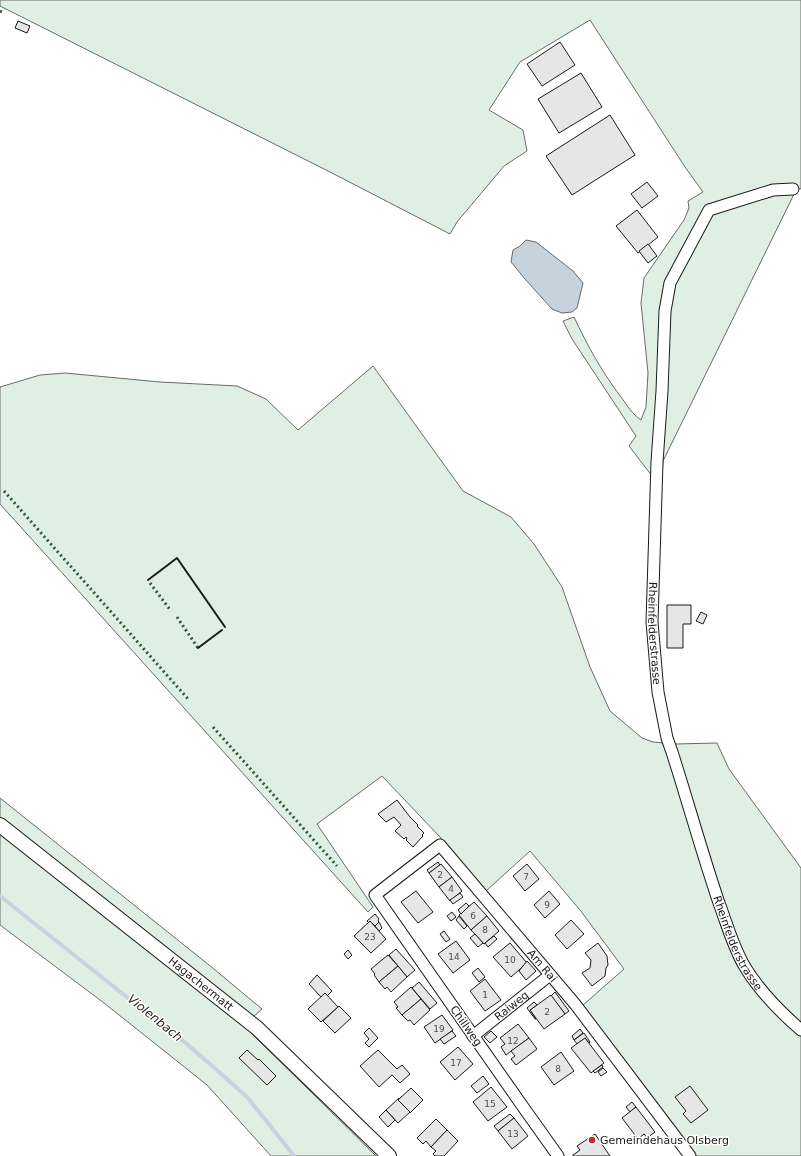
<svg xmlns="http://www.w3.org/2000/svg" width="801" height="1156" viewBox="0 0 801 1156" font-family="'DejaVu Sans',sans-serif">
<style>
.green{fill:#e0efe3;stroke:#6a6a6a}
.water{fill:#c6d2dc;stroke:#6a6a6a}
.lines{fill:none;stroke-linecap:round;stroke-linejoin:round}
.stream{stroke:#c6d2dc;stroke-width:4}
.building{fill:#e6e6e6;stroke:#1a1a1a}
.minor-casing{stroke:#1a1a1a;stroke-width:13}
.tertiary-casing{stroke:#1a1a1a;stroke-width:16}
.minor{stroke:#fff;stroke-width:11}
.tertiary{stroke:#fff;stroke-width:14}
.hedge{stroke:#2b5a34;stroke-width:3;stroke-dasharray:2 3;stroke-linecap:butt}
.wall{stroke:#1a1a1a;stroke-width:2}
.poi-dot{fill:#c62828;stroke:#fff;stroke-width:1.5}
.labels{text-anchor:middle;dominant-baseline:central;stroke-width:3;stroke-linejoin:round;paint-order:stroke}
.number-label{font-size:9px;fill:#4d4d4d}
.street-label{font-size:11px;fill:#1a1a1a;stroke:#fff}
.poi-label{font-size:11px;fill:#1a1a1a;stroke:#fff;text-anchor:start}
.water-label{font-size:12px;font-style:italic;fill:#1a1a1a;stroke:#fff}
</style>
<rect width="100%" height="100%" fill="#fff"/>
<g class="green">
<path d="M0,0H801V189L797,188L663,461L662,477L652,476L629,446L636,436L572,339L563,321L574,317C587,345 602,372 621,397C627,405 632,414 641,420L646,407L648,373L641,303L644,278L684,220L689,208L688,201L703,192L685,167L590,20L520,62L489,110L523,130L527,151L504,166L457,222L450,234L332,173L0,6Z"/>
<polygon points="373,366 463,491 511,517 534,544 562,587 590,667 610,711 642,738 653,742 675,744 717,743 729,769 801,868 801,1156 695,1156 582,1006 624,969 580,910 530,851 486,891 440,837 382,776 317,824 373,907 368,912 0,504 0,387 40,375 65,373 160,382 237,386 266,399 298,430"/>
<polygon points="0,798 209,965 262,1009 253,1017 0,819"/>
<polygon points="0,834 237,1019 376,1156 271,1156 207,1085 104,1003 0,925"/>
</g>
<polygon class="water" points="526,240 536,242 573,271 583,283 577,308 572,312 562,313 552,309 525,279 511,262 513,250 520,246"/>
<g class="lines">
<polyline class="stream" points="0,896 148,1014 174,1033 218,1071 248,1098 294,1156"/>
</g>
<g class="building">
<polygon points="18,21 30,26 27,33 15,28"/>
<polygon points="560,42 575,65 542,86 527,64"/>
<polygon points="581,73 602,107 559,133 538,99"/>
<polygon points="610,115 635,155 572,195 546,156"/>
<polygon points="647,182 658,196 642,208 631,194"/>
<polygon points="637,210 658,237 638,253 616,226"/>
<polygon points="648,244 657,256 648,263 639,251"/>
<polygon points="667,605 691,605 691,624 683,624 683,648 667,648"/>
<polygon points="701,612 707,615 703,624 696,621"/>
<polygon points="397,800 410,817 418,825 417,826 424,833 422,835 423,836 413,847 406,840 407,839 406,837 404,839 395,831 401,825 394,817 386,822 378,814"/>
<polygon points="438,862 440,865 429,873 427,870"/>
<polygon points="441,864 452,877 439,887 429,873"/>
<polygon points="527,864 539,879 525,891 513,876"/>
<polygon points="452,877 462,891 450,901 439,887"/>
<polygon points="416,891 433,912 418,923 401,902"/>
<polygon points="549,891 560,904 545,918 534,905"/>
<polygon points="460,893 463,897 453,904 450,900"/>
<polygon points="474,902 487,916 471,930 459,915"/>
<polygon points="466,903 469,906 461,914 458,910"/>
<polygon points="452,912 456,917 451,921 447,916"/>
<polygon points="375,914 379,919 378,921 379,922 375,926 370,921 369,923 367,921"/>
<polygon points="459,916 467,926 464,929 456,920"/>
<polygon points="487,916 499,931 484,944 471,930"/>
<polygon points="571,920 584,934 567,949 555,935"/>
<polygon points="370,921 386,939 371,953 354,936"/>
<polygon points="379,922 382,928 379,931 375,926"/>
<polygon points="444,931 450,939 446,942 440,934"/>
<polygon points="475,934 483,943 478,947 470,938"/>
<polygon points="494,936 497,939 488,947 485,943"/>
<polygon points="456,941 470,960 453,973 438,954"/>
<polygon points="510,943 527,963 511,977 493,957"/>
<polygon points="598,943 607,956 608,965 606,968 605,976 592,986 582,973 590,968 591,960 585,953"/>
<polygon points="396,949 415,970 407,977 389,955"/>
<polygon points="348,950 352,955 348,959 344,954"/>
<polygon points="388,955 398,966 379,982 374,975 375,974 371,969"/>
<polygon points="527,961 536,971 526,980 519,971"/>
<polygon points="398,966 407,977 391,992 387,987 385,989 379,982"/>
<polygon points="478,968 485,977 479,982 472,973"/>
<polygon points="317,975 332,991 327,996 325,993 321,997 309,984"/>
<polygon points="485,979 501,1000 485,1011 470,991"/>
<polygon points="419,982 437,1003 430,1009 412,988"/>
<polygon points="411,987 421,999 402,1015 396,1008 398,1007 394,1002"/>
<polygon points="555,992 569,1011 565,1014 551,996"/>
<polygon points="325,993 338,1007 321,1022 308,1009"/>
<polygon points="551,995 565,1014 544,1029 530,1010"/>
<polygon points="421,999 430,1010 414,1025 410,1020 408,1021 402,1015"/>
<polygon points="534,1002 537,1005 530,1010 536,1019 535,1019 527,1008"/>
<polygon points="339,1006 351,1018 335,1033 323,1021"/>
<polygon points="442,1015 453,1030 435,1043 424,1027"/>
<polygon points="518,1024 529,1038 506,1055 501,1047 505,1044 500,1038"/>
<polygon points="369,1028 378,1038 369,1047 365,1043 369,1039 364,1033"/>
<polygon points="580,1029 583,1033 574,1040 572,1036"/>
<polygon points="452,1031 456,1036 444,1044 440,1039"/>
<polygon points="491,1031 497,1037 490,1043 484,1037"/>
<polygon points="584,1033 590,1042 589,1043 585,1038 577,1044 574,1040"/>
<polygon points="529,1038 537,1049 516,1065 511,1059 515,1056 511,1051"/>
<polygon points="585,1038 604,1063 591,1073 571,1048"/>
<polygon points="458,1047 473,1064 455,1080 440,1062"/>
<polygon points="247,1050 258,1060 259,1059 276,1076 267,1085 239,1058"/>
<polygon points="378,1050 397,1069 402,1065 410,1074 400,1083 392,1075 379,1087 360,1066"/>
<polygon points="561,1052 574,1071 554,1085 541,1067"/>
<polygon points="602,1065 603,1067 595,1073 593,1071"/>
<polygon points="603,1068 607,1072 601,1076 598,1072"/>
<polygon points="483,1076 489,1084 477,1093 471,1086"/>
<polygon points="690,1086 708,1110 691,1123 683,1114 686,1111 675,1097"/>
<polygon points="491,1087 507,1107 488,1121 473,1102"/>
<polygon points="411,1088 423,1100 410,1113 398,1100"/>
<polygon points="399,1098 398,1100 410,1112 398,1123 386,1110"/>
<polygon points="632,1102 636,1107 630,1112 626,1107"/>
<polygon points="636,1107 655,1132 647,1138 644,1134 638,1139 622,1118"/>
<polygon points="386,1110 395,1120 388,1127 379,1117"/>
<polygon points="510,1114 514,1118 498,1131 494,1126"/>
<polygon points="514,1118 528,1136 512,1149 498,1131"/>
<polygon points="436,1119 447,1130 431,1147 426,1141 423,1144 417,1138"/>
<polygon points="447,1130 458,1141 444,1156 435,1156 433,1154 436,1151 431,1147"/>
<polygon points="595,1134 610,1156 573,1156 573,1155 580,1150 577,1146"/>
</g>
<g class="lines">
<g class="minor-casing">
<g id="minor">
<path id="s1" d="M793,189L773,190L709,210L670,283L665,311L662,391L657,462L652,622L658,692L667,738L672,752C688,802 702,853 719,903C727,924 733,947 745,967C760,992 779,1011 801,1030"/>
<path id="s2" d="M473,1036L550,975"/>
<path id="s3" d="M558,1156L521,1104L375,895L440,845L575,1004L690,1156"/>
</g>
</g>
<g class="tertiary-casing">
<g id="tertiary">
<path id="s4" d="M0,825L257,1028L389,1156"/>
</g>
</g>
<use href="#minor" class="minor"/>
<use href="#tertiary" class="tertiary"/>
<g class="hedge">
<polyline points="0,11 2,12"/>
<polyline points="4,491 189,700"/>
<polyline points="150,583 171,611"/>
<polyline points="177,617 198,648"/>
<polyline points="213,727 337,866"/>
</g>
<g class="wall">
<polyline points="148,580 177,558 225,627"/>
<polyline points="198,648 222,630"/>
</g>
</g>
<circle class="poi-dot" cx="592" cy="1140" r="4"/>
<g class="labels">
<g class="number-label">
<text x="440" y="875">2</text>
<text x="526" y="877">7</text>
<text x="451" y="889">4</text>
<text x="547" y="905">9</text>
<text x="473" y="916">6</text>
<text x="485" y="930">8</text>
<text x="370" y="937">23</text>
<text x="454" y="957">14</text>
<text x="510" y="960">10</text>
<text x="485" y="995">1</text>
<text x="547" y="1012">2</text>
<text x="439" y="1029">19</text>
<text x="513" y="1041">12</text>
<text x="456" y="1063">17</text>
<text x="558" y="1069">8</text>
<text x="490" y="1104">15</text>
<text x="513" y="1134">13</text>
</g>
<g class="street-label">
<text stroke="none"><textPath href="#s1" startOffset="521">Rheinfelderstrasse</textPath></text>
<text stroke="none"><textPath href="#s1" startOffset="844">Rheinfelderstrasse</textPath></text>
<text stroke="none"><textPath href="#s3" startOffset="559">Am Rai</textPath></text>
<text stroke="none"><textPath href="#s4" startOffset="256">Hagachermatt</textPath></text>
<text stroke="none"><textPath href="#s2" startOffset="49">Raiweg</textPath></text>
<text transform="translate(466 1026) rotate(55)">Chillweg</text>
</g>
<g class="poi-label">
<text x="600" y="1140">Gemeindehaus Olsberg</text>
</g>
<g class="water-label">
<text transform="translate(155 1018) rotate(39)">Violenbach</text>
</g>
</g>
</svg>
